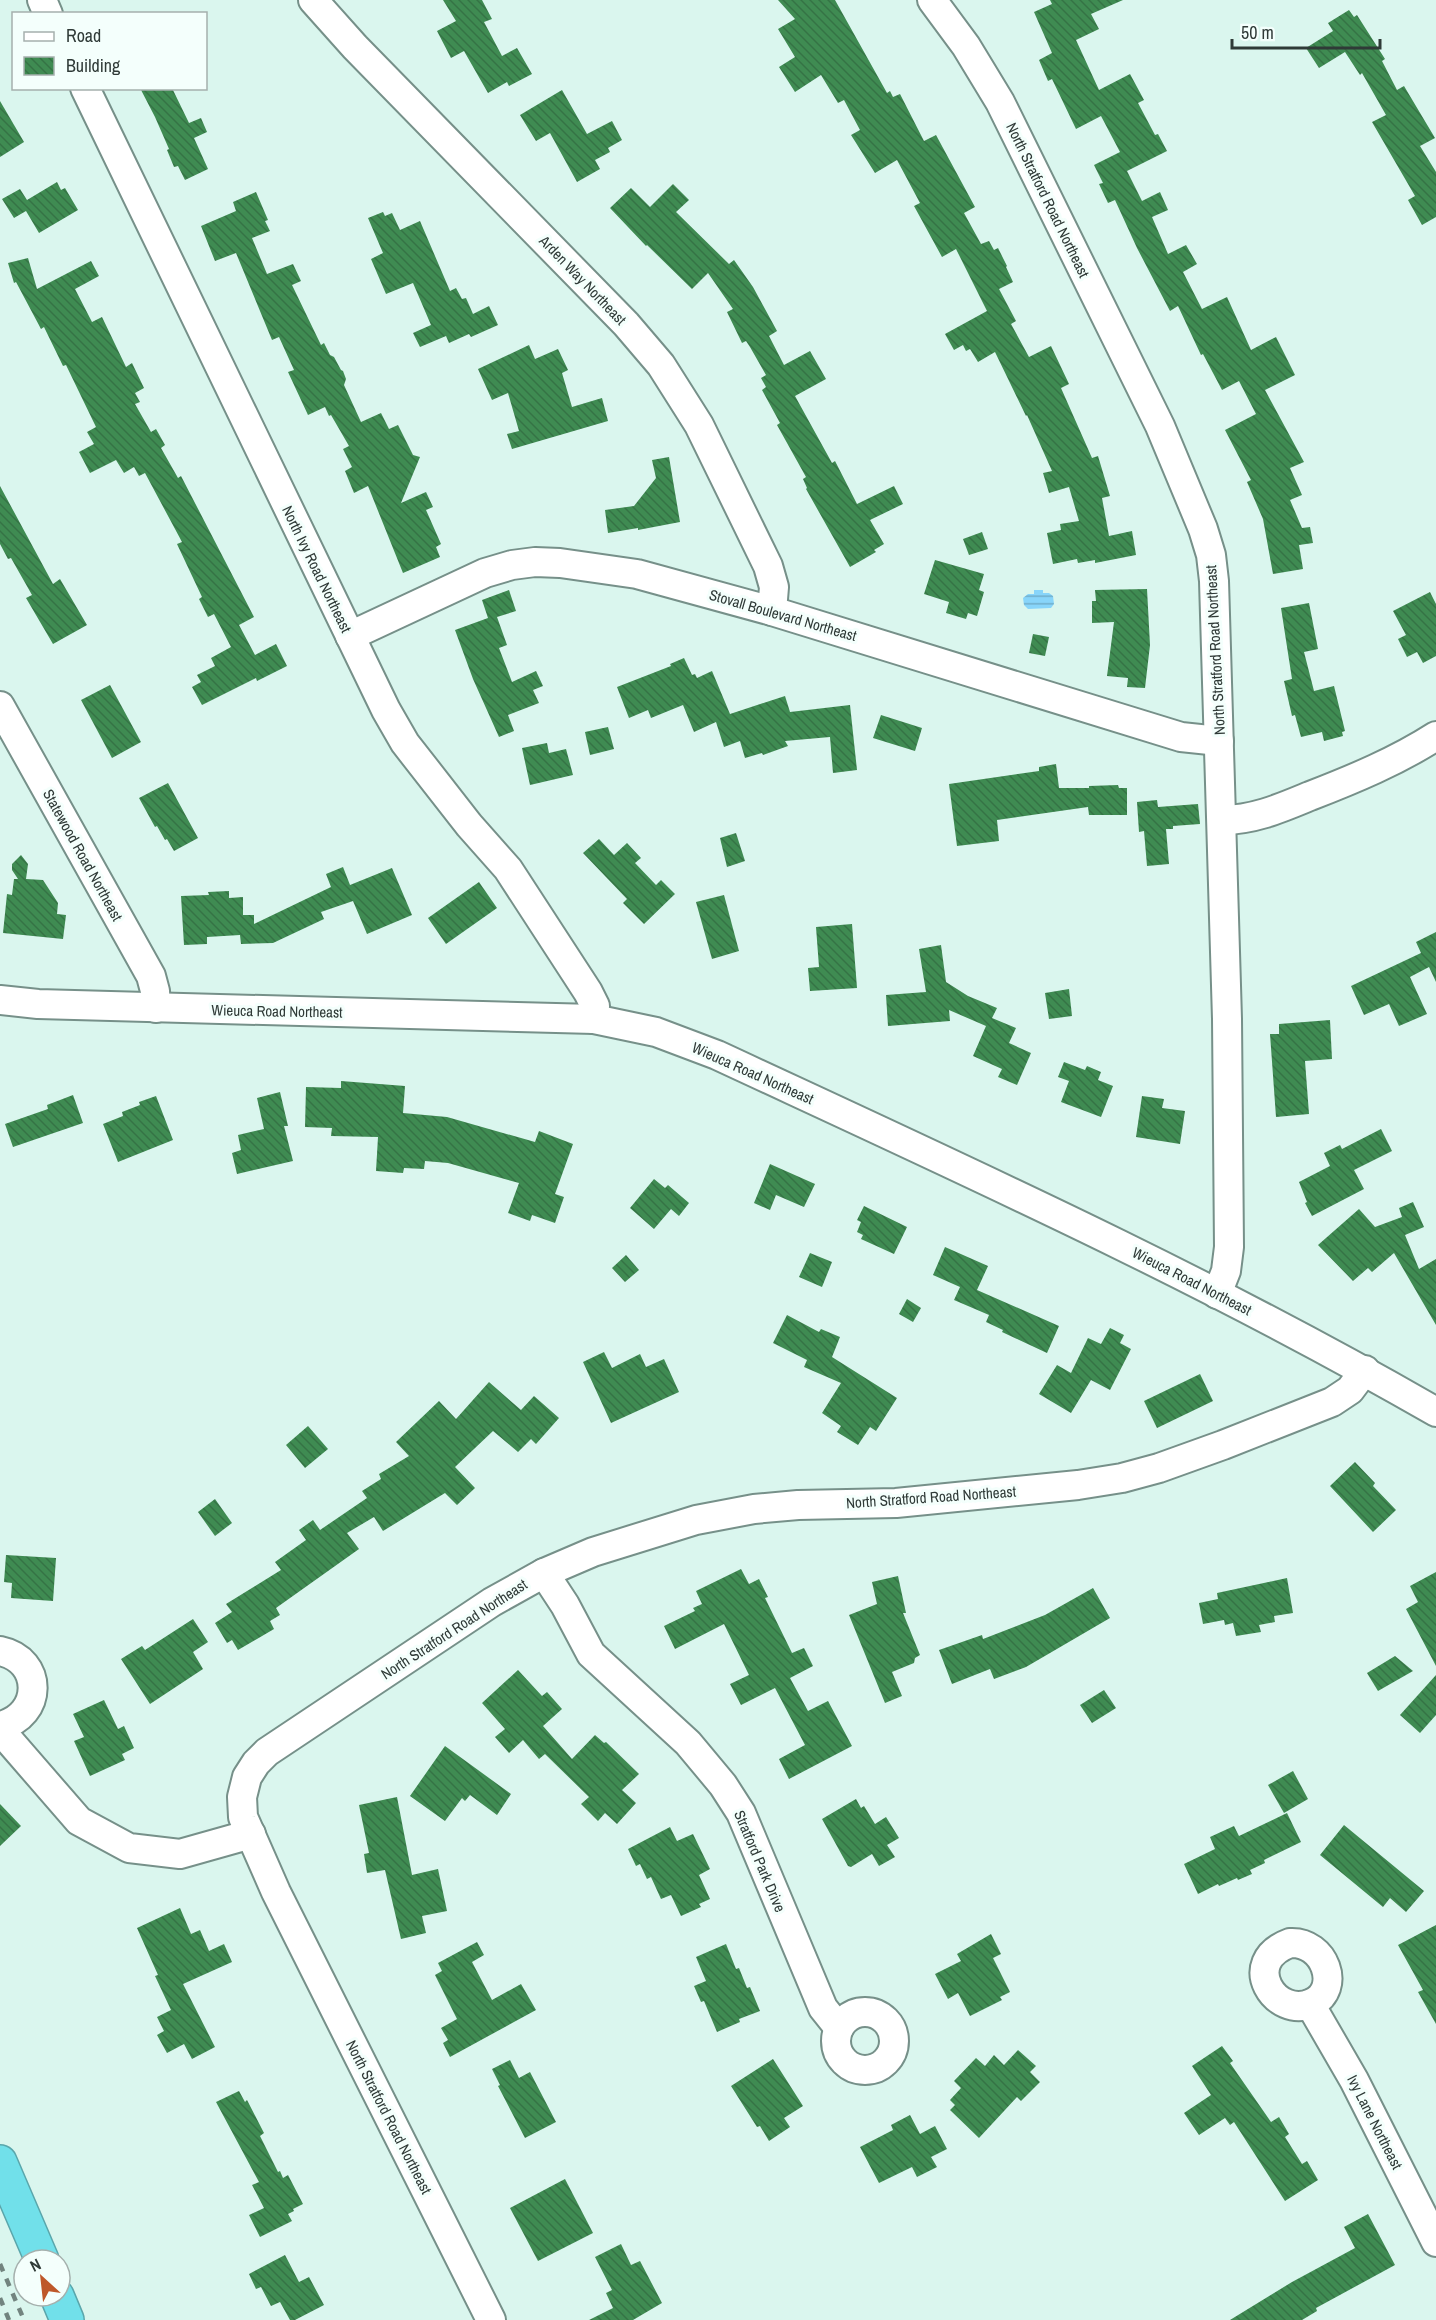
<svg xmlns="http://www.w3.org/2000/svg" width="1436" height="2320" viewBox="0 0 1436 2320" font-family="'Archivo Narrow',sans-serif">
<style>
.water{fill:url(#water-rules)}
.building{fill:url(#building-back-hatch)}
.lines{fill:none;stroke-linecap:round;stroke-linejoin:round}
.minor-casing{stroke:#769089;stroke-width:32}
.highway-casing{stroke:#5aa6ab;stroke-width:36}
.minor{stroke:#fff;stroke-width:28}
.highway{stroke:#71e0ea;stroke-width:33}
.rail{stroke:#72847f;stroke-width:4.5;stroke-dasharray:8 8;stroke-linecap:butt}
.labels{text-anchor:middle;dominant-baseline:central;stroke-width:6;stroke-linejoin:round;paint-order:stroke}
.street-label{font-size:15px;fill:#2f3a37;stroke:#f4fffc}
</style>
<defs>
<pattern id="water-rules" width="6" height="5" patternUnits="userSpaceOnUse" patternTransform="scale(1.5)"><rect width="6" height="5" fill="#88d5fa"/><path d="M0 2.5h6" fill="none" stroke="#70aecb"/></pattern>
<pattern id="building-back-hatch" width="6" height="6" patternUnits="userSpaceOnUse" patternTransform="scale(1.5)"><rect width="6" height="6" fill="#3f8b52"/><path d="M-1 5l2 2M0 0l6 6M5-1l2 2" fill="none" stroke="#357345"/></pattern>
</defs>
<rect width="100%" height="100%" fill="#daf6ee"/>
<polygon class="water" points="1034,590 1043,590 1043,593 1049,593 1053,596 1054,604 1051,608 1028,609 1024,605 1023,598 1028,594 1034,594"/>
<g class="building">
<polygon points="443,0 482,0 492,19 484,22 502,56 517,48 532,74 509,86 507,82 488,93 464,51 451,58 437,31 456,21"/>
<polygon points="778,0 835,0 887,93 890,91 893,97 900,94 924,141 936,135 975,207 964,213 981,244 989,241 994,250 998,248 1007,266 1006,267 1013,282 999,289 1016,321 1011,324 1029,357 1051,346 1069,384 1061,388 1092,458 1098,456 1110,496 1102,498 1109,536 1132,531 1136,555 1095,563 1095,560 1078,563 1077,559 1053,564 1047,533 1061,530 1060,524 1079,521 1069,487 1049,493 1043,473 1052,471 1027,415 1026,416 995,352 978,362 970,349 966,351 963,345 954,350 945,334 987,311 956,249 942,257 914,206 920,203 897,160 875,173 851,135 860,130 844,100 838,103 821,75 795,92 779,67 795,57 778,29 795,19"/>
<polygon points="1050,0 1123,0 1091,14 1099,29 1076,40 1099,90 1130,74 1144,100 1138,103 1155,135 1158,134 1167,151 1127,171 1142,201 1160,192 1168,210 1152,217 1168,254 1186,245 1197,264 1183,272 1202,309 1227,297 1251,350 1276,337 1295,375 1265,390 1304,462 1290,468 1302,495 1290,500 1302,528 1310,527 1313,543 1299,545 1303,569 1273,574 1263,519 1247,482 1251,480 1225,430 1256,414 1239,381 1222,390 1203,354 1201,355 1178,306 1170,311 1137,248 1115,200 1108,203 1099,184 1103,183 1094,165 1120,152 1101,116 1076,129 1052,79 1048,81 1039,60 1052,53 1034,12 1052,4"/>
<polygon points="1349,10 1354,17 1357,15 1385,59 1382,61 1397,90 1404,86 1435,138 1420,146 1436,172 1436,217 1422,225 1408,200 1415,196 1372,122 1386,115 1362,73 1360,75 1345,52 1319,68 1306,48 1333,31 1328,23"/>
<polygon points="140,88 172,88 189,123 201,118 207,132 194,138 208,169 185,180 178,166 174,167 167,150 169,149 155,117"/>
<polygon points="562,90 587,134 612,121 622,140 608,148 610,152 595,160 600,169 577,182 550,133 536,141 520,115"/>
<polygon points="0,101 24,142 0,157"/>
<polygon points="57,182 61,190 65,188 78,210 39,233 26,211 14,218 2,199 20,189 27,200"/>
<polygon points="673,184 689,200 676,212 729,264 734,260 753,287 777,331 769,336 784,365 810,351 826,379 795,396 832,463 835,461 857,504 894,486 903,504 870,520 884,544 874,550 876,552 850,567 806,489 807,488 803,479 806,477 777,425 780,423 762,390 766,387 761,378 766,375 750,347 746,341 742,343 727,312 733,309 708,273 692,289 647,245 646,246 610,208 631,188 650,207"/>
<polygon points="256,192 268,220 265,221 270,231 252,238 267,274 293,264 301,281 292,285 321,345 324,343 330,355 334,357 341,370 343,371 346,379 344,385 361,422 381,413 389,429 398,425 413,455 420,457 401,503 426,492 433,507 426,510 441,544 436,547 440,557 403,573 368,486 354,493 345,471 352,467 343,449 349,446 331,415 329,416 325,407 308,415 288,372 294,370 279,337 272,340 236,253 215,261 201,226 236,211 233,202"/>
<polygon points="383,212 385,216 392,213 400,230 420,221 450,291 456,288 462,299 466,298 473,314 489,306 498,325 471,337 469,334 449,343 446,336 420,347 413,333 431,325 413,283 386,294 371,259 383,253 368,218"/>
<polygon points="28,258 37,289 91,261 99,276 75,289 92,322 102,317 126,367 132,363 144,388 135,393 140,402 135,404 151,432 156,429 165,445 161,448 178,478 181,476 254,617 239,625 255,655 276,644 287,666 257,681 256,678 202,705 192,687 201,682 197,675 215,666 211,658 231,647 214,614 208,617 199,599 202,597 177,544 182,542 145,473 139,476 134,467 124,473 116,460 90,473 79,452 94,444 87,432 96,427 66,365 63,366 44,327 41,329 16,282 14,283 8,263"/>
<polygon points="529,345 535,359 558,349 568,370 562,373 572,407 602,398 608,421 512,449 507,434 519,431 508,393 492,400 478,369"/>
<polygon points="669,457 680,522 638,530 638,528 608,533 605,510 634,506 656,478 652,460"/>
<polygon points="0,486 53,584 60,579 87,625 53,644 26,598 32,595 11,558 8,559 0,544"/>
<polygon points="982,532 988,549 969,555 963,539"/>
<polygon points="935,560 984,574 979,590 984,592 977,616 968,613 966,619 946,613 949,602 924,594"/>
<polygon points="1147,589 1150,645 1145,688 1127,687 1128,678 1107,676 1114,622 1092,623 1092,601 1096,601 1095,590"/>
<polygon points="509,590 516,611 497,617 507,645 499,648 512,682 536,671 543,686 533,690 539,703 508,715 514,731 499,737 473,679 455,630 488,618 482,600"/>
<polygon points="1430,592 1436,604 1436,656 1423,663 1417,652 1407,657 1398,639 1406,635 1393,611"/>
<polygon points="1309,603 1318,649 1304,652 1314,691 1334,686 1345,731 1342,732 1343,736 1324,741 1322,732 1301,737 1295,715 1292,716 1284,681 1292,679 1281,608"/>
<polygon points="1033,634 1049,637 1045,656 1029,653"/>
<polygon points="684,658 692,675 695,674 697,678 712,671 730,714 785,696 790,712 850,705 857,770 833,773 830,737 785,741 788,746 763,755 762,753 745,758 740,741 724,747 716,722 694,732 683,705 651,718 648,710 629,718 617,687 671,666 670,664"/>
<polygon points="110,685 141,742 112,758 81,700"/>
<polygon points="881,715 922,728 915,751 873,738"/>
<polygon points="608,727 614,749 590,755 585,732"/>
<polygon points="547,743 549,753 566,749 573,775 530,785 522,748"/>
<polygon points="1056,764 1059,788 1089,788 1089,786 1118,785 1119,788 1127,788 1127,815 1089,815 1088,807 997,820 999,841 957,846 949,784 1039,771 1039,767"/>
<polygon points="168,783 198,838 174,851 167,839 165,840 157,826 155,827 139,798"/>
<polygon points="1157,800 1158,807 1198,804 1200,824 1173,826 1173,829 1166,829 1169,864 1147,866 1144,831 1139,832 1137,802"/>
<polygon points="736,833 745,861 727,867 720,838"/>
<polygon points="599,839 614,855 627,843 641,858 635,863 656,885 661,880 675,894 644,924 623,903 627,899 583,853"/>
<polygon points="21,855 28,864 26,879 43,880 58,903 57,914 66,915 63,939 3,933 7,894 12,895 14,879 18,879 12,870 12,864"/>
<polygon points="343,867 350,885 392,868 412,915 367,934 353,901 321,912 324,919 273,943 241,944 240,935 207,937 207,944 184,945 181,896 209,895 208,892 229,891 229,898 243,897 243,915 254,915 254,924 331,887 326,874"/>
<polygon points="479,882 497,908 446,944 428,918"/>
<polygon points="724,895 739,951 712,959 696,902"/>
<polygon points="852,924 857,988 810,991 808,968 819,967 816,927"/>
<polygon points="1436,932 1436,982 1429,967 1410,977 1427,1014 1399,1026 1389,1004 1364,1015 1351,986 1421,953 1416,942"/>
<polygon points="941,945 946,982 968,996 997,1008 992,1018 1016,1028 1009,1043 1031,1053 1017,1085 998,1077 1002,1069 973,1056 986,1026 949,1010 950,1021 888,1026 886,995 926,992 919,949"/>
<polygon points="1069,989 1072,1016 1049,1019 1045,993"/>
<polygon points="1330,1020 1332,1059 1305,1061 1309,1114 1276,1117 1270,1034 1279,1034 1279,1024"/>
<polygon points="1064,1062 1085,1070 1087,1066 1101,1072 1098,1080 1113,1086 1101,1117 1061,1102 1069,1081 1058,1077"/>
<polygon points="341,1081 405,1086 403,1113 447,1117 535,1142 539,1131 573,1144 555,1194 564,1197 555,1223 532,1215 530,1221 508,1213 519,1183 448,1163 425,1161 424,1169 404,1168 403,1173 376,1171 378,1137 331,1136 332,1128 305,1127 306,1087 341,1088"/>
<polygon points="280,1092 288,1126 284,1126 293,1161 237,1174 232,1153 241,1150 238,1135 264,1129 257,1098"/>
<polygon points="73,1095 83,1123 13,1147 5,1124 48,1109 47,1105"/>
<polygon points="156,1096 173,1140 118,1162 103,1124 123,1116 122,1112 140,1105 139,1102"/>
<polygon points="1142,1096 1164,1099 1162,1108 1185,1111 1180,1144 1136,1137"/>
<polygon points="1381,1129 1392,1151 1354,1170 1364,1189 1312,1216 1305,1203 1307,1202 1299,1182 1330,1166 1324,1153 1340,1145 1342,1149"/>
<polygon points="770,1164 815,1184 804,1207 776,1195 770,1210 754,1203"/>
<polygon points="654,1179 665,1188 668,1185 689,1203 679,1216 671,1209 654,1229 630,1208"/>
<polygon points="1413,1202 1424,1227 1405,1235 1419,1269 1436,1259 1436,1325 1394,1253 1372,1272 1368,1268 1353,1281 1318,1245 1359,1209 1375,1227 1402,1217 1399,1208"/>
<polygon points="864,1206 907,1227 894,1254 861,1239 863,1235 857,1232 861,1222 857,1220"/>
<polygon points="945,1247 988,1266 977,1290 1059,1326 1047,1353 1002,1332 1003,1330 986,1322 989,1315 954,1300 960,1287 933,1275"/>
<polygon points="810,1253 832,1262 822,1287 799,1277"/>
<polygon points="626,1255 639,1270 625,1282 612,1268"/>
<polygon points="907,1299 921,1308 913,1322 899,1314"/>
<polygon points="787,1315 819,1332 821,1329 840,1337 832,1357 897,1398 876,1431 870,1427 858,1445 837,1432 841,1426 822,1413 841,1383 804,1367 807,1360 773,1343"/>
<polygon points="1110,1328 1124,1335 1120,1343 1131,1349 1110,1390 1091,1380 1071,1413 1039,1394 1057,1365 1071,1373 1088,1338 1101,1344"/>
<polygon points="604,1352 612,1368 640,1354 646,1367 664,1359 679,1392 611,1423 583,1362"/>
<polygon points="1200,1374 1213,1401 1157,1428 1144,1401"/>
<polygon points="489,1382 521,1410 534,1396 559,1418 536,1444 531,1439 518,1452 493,1431 455,1467 475,1488 457,1505 445,1493 383,1531 374,1517 347,1533 359,1549 276,1608 280,1615 270,1621 274,1629 238,1650 232,1640 227,1643 215,1623 232,1612 226,1604 281,1570 275,1562 306,1540 299,1530 313,1520 320,1530 367,1498 362,1491 381,1479 379,1474 409,1456 396,1442 439,1401 456,1419"/>
<polygon points="308,1426 328,1449 305,1468 286,1445"/>
<polygon points="1355,1462 1375,1483 1373,1486 1396,1510 1373,1532 1330,1486"/>
<polygon points="215,1499 232,1523 215,1536 198,1512"/>
<polygon points="6,1555 56,1558 53,1601 11,1598 12,1583 4,1582"/>
<polygon points="741,1569 749,1584 759,1579 768,1597 765,1598 792,1653 804,1648 813,1666 790,1678 808,1711 828,1701 852,1746 789,1779 779,1759 805,1745 775,1688 741,1705 730,1684 749,1675 724,1624 675,1649 664,1626 695,1611 693,1608 702,1604 696,1591"/>
<polygon points="1436,1572 1436,1666 1406,1609 1418,1602 1410,1586"/>
<polygon points="898,1576 906,1613 903,1613 920,1655 915,1658 914,1663 892,1672 902,1696 885,1703 849,1615 877,1604 872,1582"/>
<polygon points="1287,1578 1293,1613 1274,1616 1275,1622 1259,1625 1261,1632 1236,1636 1233,1623 1225,1625 1224,1620 1203,1624 1199,1603 1218,1599 1217,1593"/>
<polygon points="1093,1588 1110,1618 1026,1667 994,1679 990,1669 952,1684 939,1650 982,1635 983,1639 1045,1615"/>
<polygon points="193,1619 208,1642 193,1652 203,1669 150,1704 121,1659 142,1646 145,1650"/>
<polygon points="1395,1656 1413,1671 1378,1691 1367,1673"/>
<polygon points="518,1670 542,1696 547,1692 562,1709 543,1726 572,1759 595,1735 604,1743 606,1742 639,1774 622,1790 636,1803 617,1824 605,1813 598,1821 581,1804 589,1797 545,1754 539,1759 523,1740 509,1753 495,1737 505,1729 482,1703"/>
<polygon points="1436,1675 1436,1715 1420,1733 1400,1715"/>
<polygon points="1104,1690 1116,1708 1092,1723 1080,1705"/>
<polygon points="104,1700 118,1729 124,1726 134,1748 122,1754 125,1760 90,1776 74,1741 84,1737 73,1714"/>
<polygon points="445,1746 511,1794 497,1815 470,1795 465,1801 462,1798 445,1821 410,1796"/>
<polygon points="1293,1771 1308,1799 1284,1813 1268,1785"/>
<polygon points="397,1797 412,1875 438,1869 447,1911 422,1916 426,1933 401,1939 385,1870 367,1873 364,1854 369,1853 359,1805"/>
<polygon points="856,1799 861,1808 864,1806 875,1824 886,1817 899,1838 887,1845 895,1857 879,1866 872,1854 851,1867 848,1866 822,1819"/>
<polygon points="0,1804 21,1826 0,1846"/>
<polygon points="1287,1813 1301,1842 1264,1860 1265,1863 1250,1870 1252,1874 1238,1880 1237,1878 1219,1886 1218,1884 1198,1894 1184,1864 1215,1849 1210,1837 1234,1826 1239,1836"/>
<polygon points="1344,1825 1424,1891 1406,1912 1390,1898 1383,1907 1320,1855"/>
<polygon points="670,1827 677,1841 693,1834 710,1869 699,1875 710,1899 699,1904 701,1907 681,1916 671,1895 661,1899 651,1877 647,1879 640,1864 636,1866 628,1849"/>
<polygon points="180,1908 191,1934 200,1930 209,1951 224,1944 232,1962 183,1984 215,2047 192,2059 184,2044 167,2053 157,2035 164,2031 157,2017 171,2010 155,1976 158,1975 137,1928"/>
<polygon points="1436,1925 1436,2024 1418,1992 1423,1990 1398,1945"/>
<polygon points="991,1934 1001,1954 993,1958 1010,1992 1000,1997 1002,2000 970,2016 958,1993 948,1999 935,1974 961,1961 957,1954"/>
<polygon points="477,1942 484,1955 472,1962 492,2000 521,1984 536,2010 450,2057 443,2043 448,2040 441,2028 457,2019 435,1975 442,1971 438,1963"/>
<polygon points="726,1944 736,1969 739,1968 747,1988 750,1987 760,2011 739,2019 740,2022 717,2032 704,2001 701,2002 694,1986 706,1981 696,1957"/>
<polygon points="1222,2046 1233,2061 1230,2063 1271,2122 1279,2117 1289,2134 1285,2137 1302,2164 1307,2161 1318,2180 1285,2201 1234,2122 1230,2125 1225,2118 1199,2135 1184,2113 1211,2095 1192,2066"/>
<polygon points="1018,2050 1036,2066 1030,2072 1040,2082 1021,2101 1017,2097 979,2138 950,2110 955,2105 950,2100 961,2088 954,2081 976,2058 985,2066 994,2055 1004,2065"/>
<polygon points="773,2059 803,2106 784,2118 790,2127 769,2141 760,2126 757,2127 731,2086"/>
<polygon points="510,2060 519,2078 530,2072 556,2122 525,2138 498,2086 500,2085 492,2069"/>
<polygon points="239,2091 245,2102 247,2100 264,2133 260,2136 278,2172 280,2171 283,2178 288,2175 303,2204 293,2209 294,2211 288,2214 292,2221 260,2237 249,2215 264,2208 252,2185 259,2182 216,2102"/>
<polygon points="910,2115 920,2134 935,2126 947,2149 931,2157 937,2167 917,2177 912,2167 879,2183 860,2147 893,2130 891,2125"/>
<polygon points="565,2179 593,2233 538,2261 510,2208"/>
<polygon points="1368,2214 1395,2265 1316,2308 1317,2311 1302,2320 1230,2320 1292,2282 1355,2248 1344,2227"/>
<polygon points="621,2244 631,2265 640,2261 662,2303 633,2320 589,2320 613,2308 606,2293 612,2290 595,2257"/>
<polygon points="285,2255 299,2282 309,2277 324,2305 295,2320 290,2320 280,2302 271,2306 261,2287 256,2289 249,2274"/>
</g>
<g class="lines">
<g class="minor-casing">
<g id="minor">
<polyline points="42,0 48,14"/>
<polyline points="313,0 355,47 626,324 661,365 699,425 768,566 774,587 772,611"/>
<polyline points="932,0 966,46 1000,102 1160,426 1203,529 1211,555 1214,581 1227,1019 1229,1247 1226,1271 1217,1294"/>
<polyline points="85,88 386,710 405,743 469,825 508,869 588,992 595,1006 594,1019"/>
<polyline points="350,636 485,573 512,565 535,562 560,563 637,574 772,611 1181,737 1219,741"/>
<polyline points="0,706 151,976 155,991 156,1008"/>
<path d="M1222,820C1254,820 1281,808 1310,796C1354,779 1397,761 1436,736"/>
<path d="M0,1000L38,1004L594,1019L656,1032L717,1055C960,1168 1204,1278 1436,1412"/>
<polyline points="544,1573 565,1605 591,1654 688,1743 723,1785 741,1813 823,2008 839,2028"/>
<path d="M0,1651C44,1660 43,1716 0,1726"/>
<polyline points="0,1730 79,1821 129,1848 180,1854 251,1834"/>
<path d="M1290,1943C1325,1941 1342,1989 1312,2003C1276,2020 1238,1962 1290,1943Z"/>
<polyline points="1310,2004 1354,2080 1436,2242"/>
<circle cx="865" cy="2041" r="29"/>
<polyline points="491,2320 276,1892 243,1817 242,1797 247,1777 256,1763 267,1752 492,1602 544,1573 593,1552 696,1520 754,1509 798,1505 896,1503 1078,1485 1122,1478 1159,1468 1223,1445 1332,1402 1350,1390 1365,1370"/>
</g>
</g>
<g class="highway-casing">
<g id="highway">
<polyline points="0,2162 42,2260"/>
<polyline points="57,2296 67,2320"/>
</g>
</g>
<use href="#minor" class="minor"/>
<use href="#highway" class="highway"/>
<g class="rail">
<polyline points="0,2264 24,2320"/>
<polyline points="0,2298 9,2320"/>
</g>
</g>
<g class="labels">
<g class="street-label">
<text transform="translate(1048 200) rotate(64)">North Stratford Road Northeast</text>
<text transform="translate(583 280) rotate(46)">Arden Way Northeast</text>
<text transform="translate(317 569) rotate(64)">North Ivy Road Northeast</text>
<text transform="translate(783 615) rotate(16)">Stovall Boulevard Northeast</text>
<text transform="translate(1215 650) rotate(-93)">North Stratford Road Northeast</text>
<text transform="translate(83 855) rotate(61)">Statewood Road Northeast</text>
<text transform="translate(277 1011) rotate(1)">Wieuca Road Northeast</text>
<text transform="translate(753 1073) rotate(24)">Wieuca Road Northeast</text>
<text transform="translate(1192 1281) rotate(27)">Wieuca Road Northeast</text>
<text transform="translate(931 1497) rotate(-4)">North Stratford Road Northeast</text>
<text transform="translate(454 1629) rotate(-33)">North Stratford Road Northeast</text>
<text transform="translate(760 1861) rotate(67)">Stratford Park Drive</text>
<text transform="translate(389 2117) rotate(63)">North Stratford Road Northeast</text>
<text transform="translate(1375 2122) rotate(63)">Ivy Lane Northeast</text>
</g>
</g>
<rect x="12" y="12" width="195" height="78" fill="#f4fffc" stroke="#a5b0ad" stroke-width="1.5"/>
<rect x="24" y="32" width="30" height="9" fill="#ffffff" stroke="#a5b0ad" stroke-width="1.5"/>
<text x="66" y="42" font-size="18" fill="#2f3a37">Road</text>
<rect x="24" y="57" width="30" height="18" fill="url(#building-back-hatch)" stroke="#a5b0ad" stroke-width="1.5"/>
<text x="66" y="72" font-size="18" fill="#2f3a37">Building</text>
<g transform="translate(42 2278) rotate(333)"><circle r="28" fill="#f4fffc" stroke="#a5b0ad" stroke-width="1.5"/>
<path d="M0-4.5L10 22L0 15L-10 22Z" fill="#be582a"/>
<text y="-9" font-size="16" font-weight="bold" text-anchor="middle" fill="#2f3a37">N</text>
</g>
<path d="M1232 39v9h148v-9" fill="none" stroke="#2f3a37" stroke-width="3"/>
<text x="1241" y="39" font-size="18" fill="#2f3a37" stroke="#f4fffc" stroke-width="4.5" paint-order="stroke">50 m</text>
</svg>
